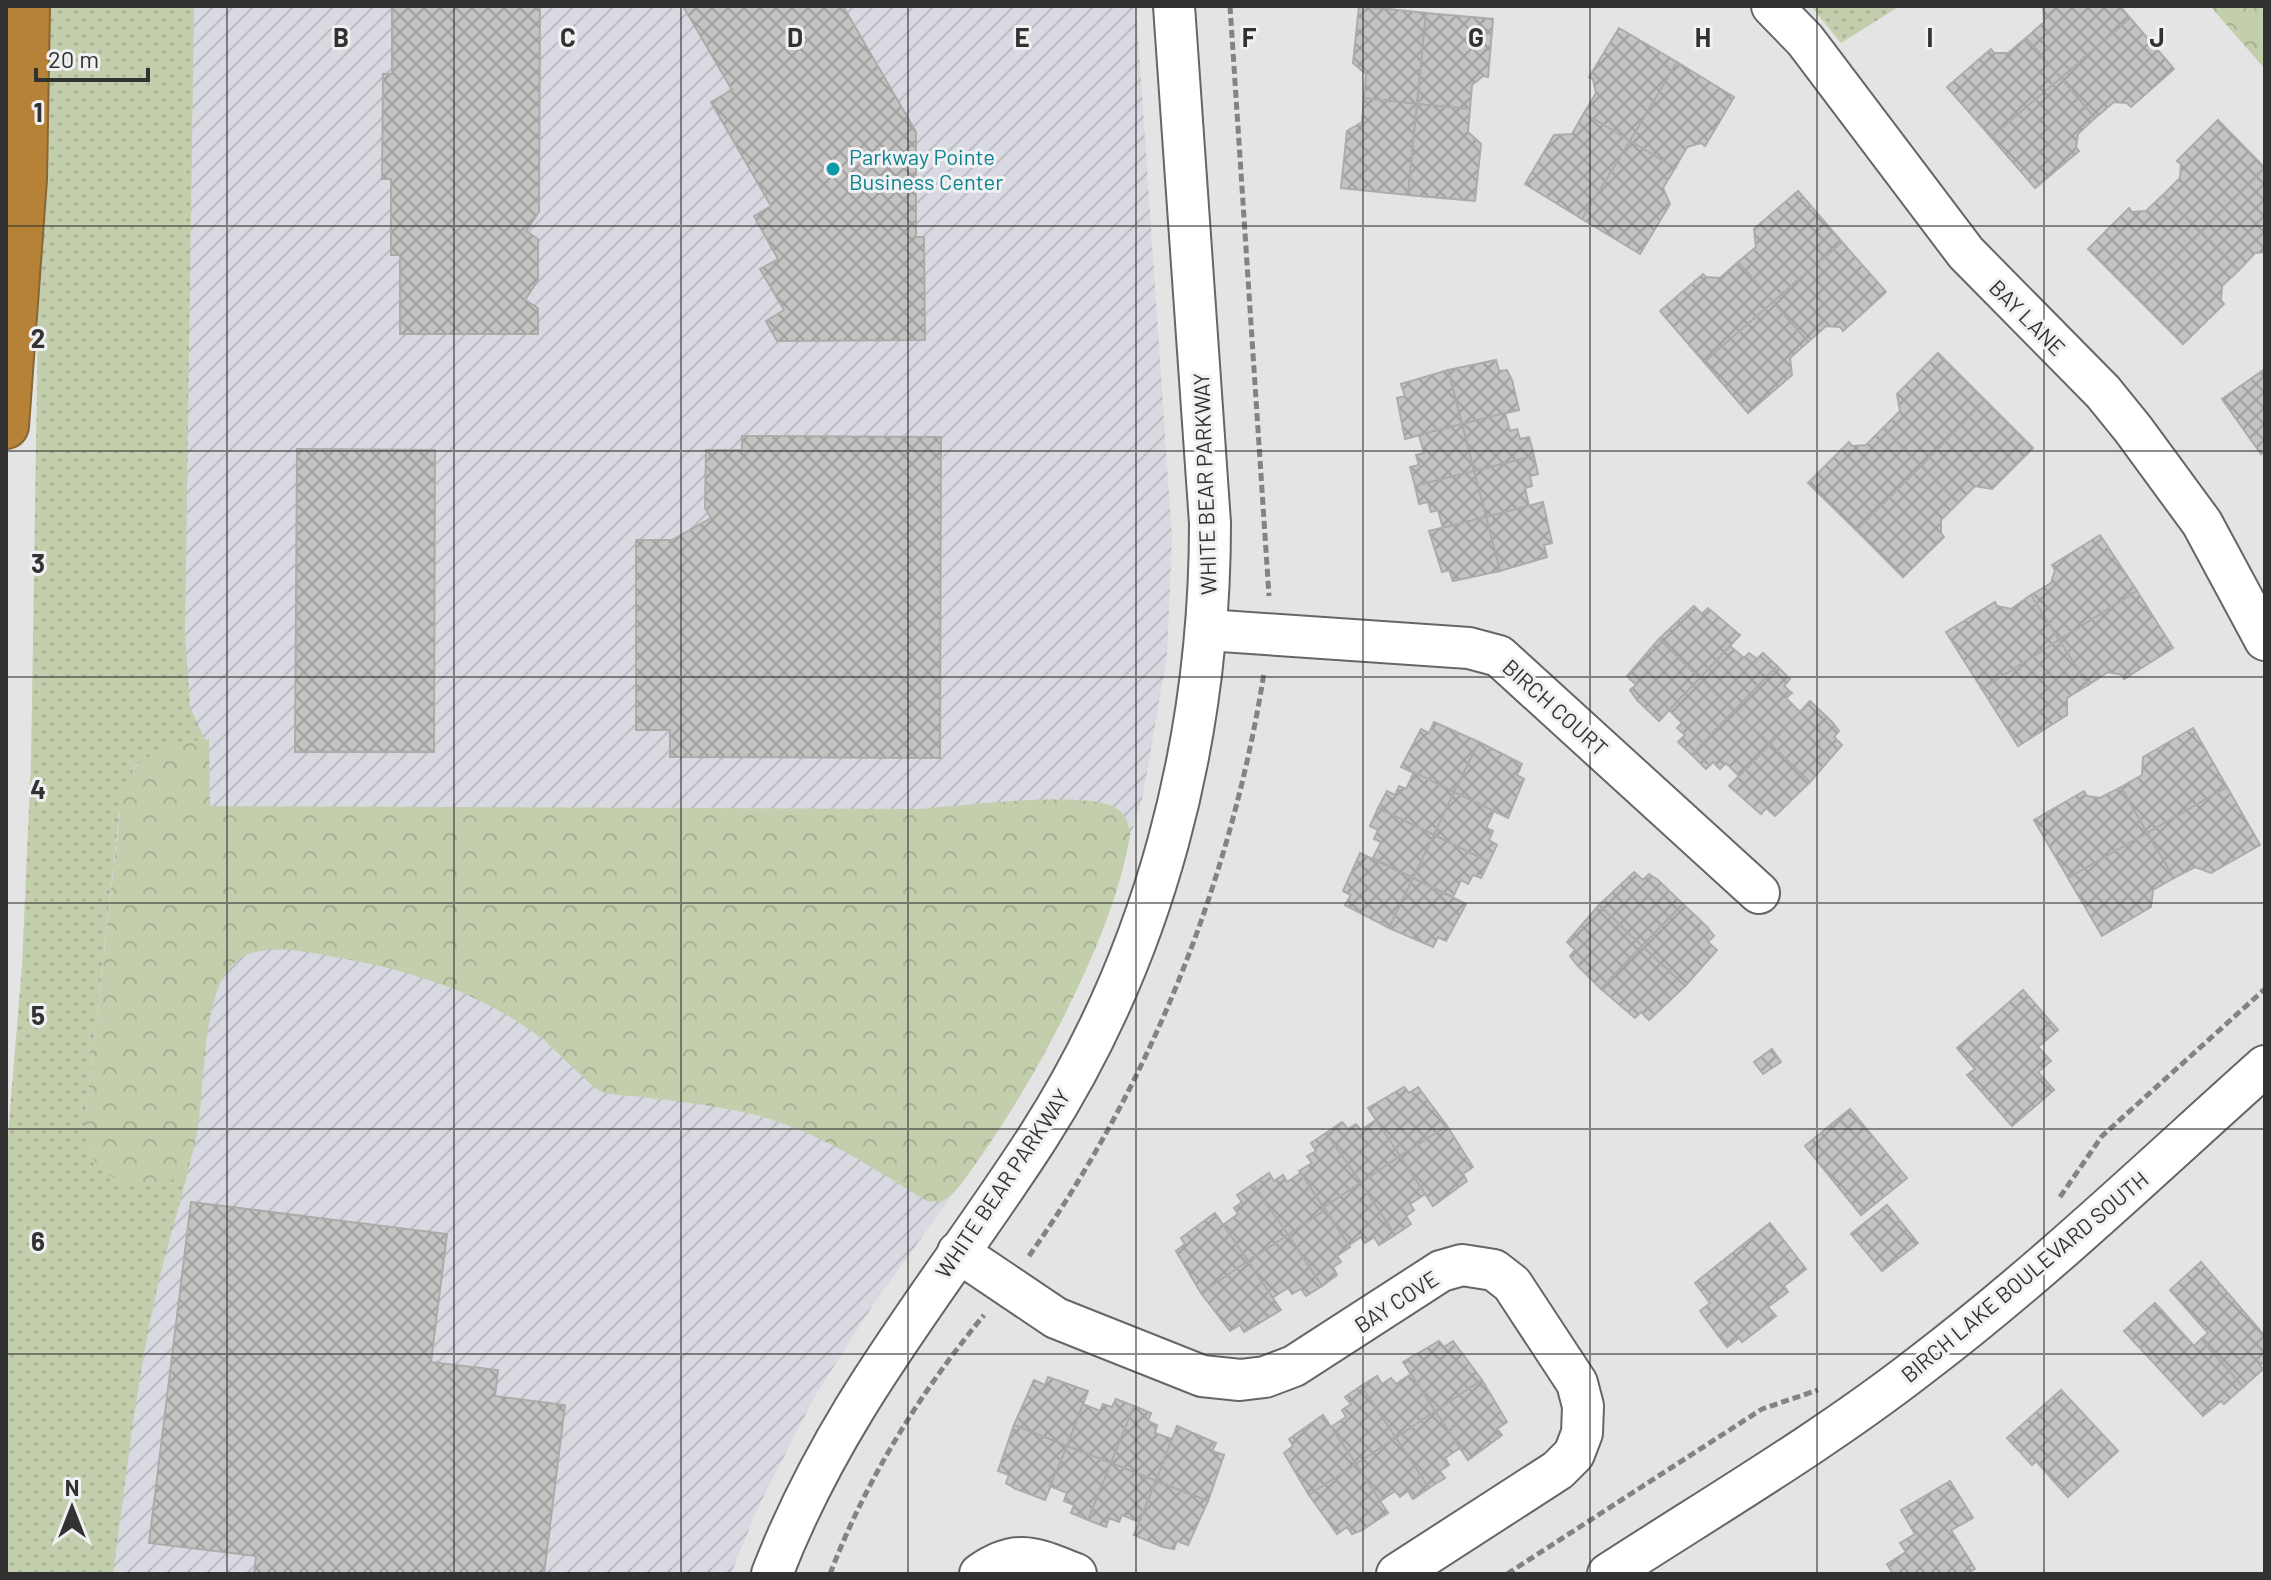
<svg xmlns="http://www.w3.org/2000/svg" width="2271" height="1580" viewBox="0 0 2271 1580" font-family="Barlow,sans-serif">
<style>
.industrial{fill:url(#industrial-furrows)}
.grass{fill:url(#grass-dots)}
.forest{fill:url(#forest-crowns)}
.building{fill:url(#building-cross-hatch);stroke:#adabaa;stroke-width:2}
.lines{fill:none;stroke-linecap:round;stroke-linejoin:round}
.minor-casing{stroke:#666668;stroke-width:44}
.highway-casing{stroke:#886635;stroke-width:48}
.path{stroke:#838383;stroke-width:5;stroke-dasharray:8 4;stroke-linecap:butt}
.minor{stroke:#fff;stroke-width:40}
.highway{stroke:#b68237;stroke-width:44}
.grid{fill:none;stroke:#323232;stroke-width:2;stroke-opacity:0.55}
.culture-dot{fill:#0f9aa8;stroke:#f1f1f3;stroke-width:3}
.labels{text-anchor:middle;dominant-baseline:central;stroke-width:6;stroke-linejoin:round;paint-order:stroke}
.culture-label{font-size:22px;fill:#0d838f;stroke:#f1f1f3;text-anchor:start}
.street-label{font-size:22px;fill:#323232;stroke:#f1f1f3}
.grid-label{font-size:26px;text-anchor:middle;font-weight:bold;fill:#323232;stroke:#f1f1f3;stroke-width:6;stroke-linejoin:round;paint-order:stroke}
</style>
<defs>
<pattern id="industrial-furrows" width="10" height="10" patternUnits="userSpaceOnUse" patternTransform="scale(2)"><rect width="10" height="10" fill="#d9d9e1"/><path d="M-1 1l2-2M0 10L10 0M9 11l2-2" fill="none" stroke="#bbbbc2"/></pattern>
<pattern id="grass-dots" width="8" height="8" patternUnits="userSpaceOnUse" patternTransform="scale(2)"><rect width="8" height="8" fill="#c3ceac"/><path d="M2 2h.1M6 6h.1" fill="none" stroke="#a8b194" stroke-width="1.8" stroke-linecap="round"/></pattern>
<pattern id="forest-crowns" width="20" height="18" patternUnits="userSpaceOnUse" patternTransform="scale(2)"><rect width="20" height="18" fill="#c3ceac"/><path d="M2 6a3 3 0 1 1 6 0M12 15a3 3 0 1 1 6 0" fill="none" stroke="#a8b194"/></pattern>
<pattern id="building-cross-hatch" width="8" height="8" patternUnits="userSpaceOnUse" patternTransform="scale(2)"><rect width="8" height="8" fill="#c5c3c2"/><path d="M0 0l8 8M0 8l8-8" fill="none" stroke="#a19f9e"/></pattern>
</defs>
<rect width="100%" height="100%" fill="#e4e4e5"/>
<polygon class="industrial" points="152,6 1136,6 1172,538 1167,655 1143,796 1106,914 1044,1052 986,1148 873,1305 815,1396 759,1505 731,1574 6,1574"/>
<g class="grass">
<path d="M43,6H194L185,632L190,707L205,740L169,747L135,766L119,815L85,1121L89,1148L97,1165L190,1161L197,1128C188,1183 169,1235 157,1289C136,1383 126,1479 113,1574H6V1159L22,966L31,763Z"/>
<polygon points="1811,6 1900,6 1841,43"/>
</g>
<g class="forest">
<polygon points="2210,6 2265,6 2265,69"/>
<path d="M209,739L210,806L919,809C959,806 1086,790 1116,808C1126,814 1129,824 1130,835C1115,933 1035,1081 977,1162C966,1176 957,1195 940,1202L927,1201C867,1165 814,1127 743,1112C710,1105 676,1101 642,1097C629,1095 611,1096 600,1091C592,1088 551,1044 537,1035C474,989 405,969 330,956C305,952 277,946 252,953C189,970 213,1116 188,1164C173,1195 118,1189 98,1166C88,1154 87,1137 85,1121L122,796C132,753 170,744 209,739Z"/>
</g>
<g class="building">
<polygon points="392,6 540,6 539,212 526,231 538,239 538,280 525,300 538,308 538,334 400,334 400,255 391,255 391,179 382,179 383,74 392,74"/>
<polygon points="683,6 843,6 916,132 916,237 924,237 925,340 777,341 766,321 784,310 760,269 778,259 754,216 771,206 711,102 732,90"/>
<polygon points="1359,6 1426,13 1417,104 1364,98 1366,74 1353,63"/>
<polygon points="2043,6 2120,6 2130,18 2061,78 2026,38 2044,22"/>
<polygon points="1426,13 1493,19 1488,77 1483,76 1472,85 1470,109 1417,104"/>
<polygon points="2130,18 2174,69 2131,107 2127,103 2114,102 2095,118 2061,78"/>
<polygon points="1619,28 1677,62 1630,141 1584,113 1596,93 1593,79 1589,77"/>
<polygon points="2026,38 2061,78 1991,137 1947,87 1991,49 1994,53 2008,53"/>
<polygon points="1677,62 1734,97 1705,146 1701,143 1687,147 1675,168 1630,141"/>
<polygon points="2061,78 2095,118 2078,134 2076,147 2079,151 2035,188 1991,137"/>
<polygon points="1364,98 1417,104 1408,195 1341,188 1347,131 1362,122"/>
<polygon points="1417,104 1470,109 1468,132 1481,144 1475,201 1408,195"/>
<polygon points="1584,113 1630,141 1582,219 1525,184 1554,135 1572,134"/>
<polygon points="2218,120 2265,168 2201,232 2163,195 2180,178 2181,164 2177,161"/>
<polygon points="1630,141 1675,168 1663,188 1670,204 1640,254 1582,219"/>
<polygon points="2265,168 2265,252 2255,253 2239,270 2201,232"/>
<polygon points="1798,191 1842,242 1773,302 1738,262 1756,247 1754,229"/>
<polygon points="2163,195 2201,232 2136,297 2088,249 2129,208 2132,212 2146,211"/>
<polygon points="2201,232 2239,270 2222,286 2221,300 2224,304 2183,344 2136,297"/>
<polygon points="1842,242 1886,292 1843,331 1840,327 1826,326 1808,342 1773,302"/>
<polygon points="1738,262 1773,302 1704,362 1660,311 1703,274 1706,277 1720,278"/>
<polygon points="1773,302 1808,342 1790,358 1792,375 1748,413 1704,362"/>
<polygon points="1938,353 1985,400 1921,466 1883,428 1900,411 1897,394"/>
<polygon points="1496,360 1499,371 1507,370 1512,380 1519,410 1462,424 1448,370"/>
<polygon points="2265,369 2265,451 2261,454 2222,399"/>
<polygon points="1448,370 1462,424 1405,439 1397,398 1405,396 1401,384"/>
<polygon points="1985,400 2033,448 1992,489 1975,486 1958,503 1921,466"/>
<polygon points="1505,413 1510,431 1517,429 1520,439 1529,437 1534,456 1474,471 1462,424"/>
<polygon points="1462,424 1474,471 1415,486 1410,467 1419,465 1416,455 1424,453 1419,435"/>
<polygon points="1883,428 1921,466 1856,530 1808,483 1849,442 1852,446 1866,445"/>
<polygon points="742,436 941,437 940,758 670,757 670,730 636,730 636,540 672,540 711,518 705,508 706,450 742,450"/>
<polygon points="297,449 435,450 434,752 295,752"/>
<polygon points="1534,456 1538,474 1530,476 1532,486 1525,488 1529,506 1486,517 1474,471"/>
<polygon points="1921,466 1958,503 1941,520 1941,533 1944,537 1903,577 1856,530"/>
<polygon points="1474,471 1486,517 1443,528 1438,510 1431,512 1428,502 1419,504 1415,486"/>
<polygon points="1543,502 1552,543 1544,545 1547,557 1500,571 1486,517"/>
<polygon points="1486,517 1500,571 1453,581 1449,570 1442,572 1429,531"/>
<polygon points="2100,535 2137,591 2059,640 2031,595 2051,583 2055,570 2052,565"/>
<polygon points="2137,591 2173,648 2124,679 2122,675 2108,672 2088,685 2059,640"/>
<polygon points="2031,595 2059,640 1982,689 1946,632 1995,602 1997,606 2011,609"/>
<polygon points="1694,606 1702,614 1708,608 1740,635 1700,678 1659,639"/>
<polygon points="1659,639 1700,678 1659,721 1637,700 1630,690 1636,685 1627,676"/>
<polygon points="2059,640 2088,685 2067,698 2067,715 2018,746 1982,689"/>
<polygon points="1730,646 1744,658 1749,653 1757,659 1763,653 1777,666 1734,711 1700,678"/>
<polygon points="1777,666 1790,679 1784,686 1792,693 1786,698 1800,712 1770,744 1734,711"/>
<polygon points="1700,678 1734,711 1692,755 1678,742 1685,735 1677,728 1682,723 1669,710"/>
<polygon points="1810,701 1832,722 1839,731 1834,737 1842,745 1810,782 1770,744"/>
<polygon points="1734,711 1770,744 1739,776 1726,763 1720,769 1713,762 1706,769 1692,755"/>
<polygon points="1434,722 1479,742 1454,792 1401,767 1421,729 1429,733"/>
<polygon points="2193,728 2227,787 2147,833 2121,787 2142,775 2143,757"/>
<polygon points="1479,742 1522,764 1517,775 1524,779 1508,818 1454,792"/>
<polygon points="1770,744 1810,782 1775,816 1766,808 1761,814 1729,786"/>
<polygon points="1414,772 1454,792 1434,835 1378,808 1387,791 1395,795 1399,786 1406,789"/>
<polygon points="2121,787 2147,833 2068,878 2034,820 2084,791 2087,796 2100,798"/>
<polygon points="2227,787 2260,845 2211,873 2195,867 2174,878 2147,833"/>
<polygon points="1454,792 1494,811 1486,828 1493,831 1489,840 1497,845 1489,862 1434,835"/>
<polygon points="1378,808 1434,835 1413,878 1373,858 1381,842 1374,839 1378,830 1370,826"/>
<polygon points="2147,833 2174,878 2153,890 2151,907 2102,936 2068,878"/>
<polygon points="1434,835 1489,862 1481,878 1473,875 1468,884 1461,880 1453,897 1413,878"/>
<polygon points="1360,853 1413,878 1389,928 1345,905 1351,895 1343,891"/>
<polygon points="1634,872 1643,880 1649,874 1658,880 1683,904 1642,946 1599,905"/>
<polygon points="1413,878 1466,904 1446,941 1438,937 1433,947 1389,928"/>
<polygon points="1683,904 1707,927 1714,936 1708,942 1717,950 1685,986 1642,946"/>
<polygon points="1599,905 1642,946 1601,989 1577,965 1570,956 1575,950 1567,942"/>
<polygon points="1642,946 1685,986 1649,1020 1641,1012 1635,1018 1601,989"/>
<polygon points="2023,990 2058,1030 2038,1047 2051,1061 2038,1072 2054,1090 2012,1126 1967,1075 1975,1069 1957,1048"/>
<polygon points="1772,1049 1781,1062 1763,1074 1754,1062"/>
<polygon points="1404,1087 1409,1093 1418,1087 1447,1126 1400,1156 1368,1108"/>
<polygon points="1850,1109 1907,1178 1861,1215 1805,1146"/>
<polygon points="1376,1120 1400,1156 1361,1183 1326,1133 1342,1122 1348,1129 1356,1124 1361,1130"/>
<polygon points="1447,1126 1473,1167 1463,1174 1467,1181 1433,1206 1400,1156"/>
<polygon points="1326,1133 1361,1183 1324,1207 1299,1171 1312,1163 1307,1156 1316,1151 1311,1143"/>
<polygon points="1400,1156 1425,1194 1410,1204 1414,1210 1406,1216 1411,1224 1395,1235 1361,1183"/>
<polygon points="1269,1173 1274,1181 1283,1175 1287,1182 1301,1173 1325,1210 1288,1235 1253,1184"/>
<polygon points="1361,1183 1395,1235 1379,1245 1374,1237 1365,1243 1361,1237 1349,1245 1324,1207"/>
<polygon points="1253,1184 1288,1235 1248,1261 1223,1225 1238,1214 1234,1208 1242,1202 1237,1195"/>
<polygon points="191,1202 447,1234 431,1362 498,1370 495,1396 565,1405 544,1574 254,1574 256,1556 149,1543"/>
<polygon points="1887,1205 1918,1243 1882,1271 1851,1234"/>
<polygon points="1325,1210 1350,1247 1337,1256 1341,1262 1333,1267 1337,1275 1322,1286 1288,1235"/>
<polygon points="1215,1213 1248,1261 1201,1293 1176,1251 1185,1244 1181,1238"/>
<polygon points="1770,1223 1806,1269 1784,1286 1788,1292 1768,1307 1776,1316 1742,1342 1739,1338 1727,1347 1700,1311 1710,1303 1695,1283"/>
<polygon points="1288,1235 1322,1286 1306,1296 1301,1289 1292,1294 1288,1288 1272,1298 1248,1261"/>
<polygon points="1248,1261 1281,1310 1244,1332 1240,1325 1230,1331 1201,1293"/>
<polygon points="2201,1262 2265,1336 2265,1361 2260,1365 2263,1369 2243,1387 2201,1339 2208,1333 2170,1290"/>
<polygon points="2155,1303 2194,1346 2201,1339 2243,1387 2224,1404 2221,1401 2203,1416 2124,1331"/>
<polygon points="1439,1341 1444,1347 1453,1341 1482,1380 1435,1411 1403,1362"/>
<polygon points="1411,1374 1435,1411 1396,1438 1361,1386 1377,1376 1382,1384 1391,1378 1396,1384"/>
<polygon points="1048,1377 1088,1391 1067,1446 1014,1425 1034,1380 1045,1385"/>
<polygon points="1482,1380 1507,1422 1497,1429 1502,1435 1468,1460 1435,1411"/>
<polygon points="1361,1386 1396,1438 1356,1464 1331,1427 1346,1417 1342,1410 1351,1404 1345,1397"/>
<polygon points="2061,1390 2118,1451 2068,1497 2036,1461 2032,1465 2007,1438"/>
<polygon points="1116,1399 1134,1406 1111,1463 1067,1446 1083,1404 1100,1411 1103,1404 1112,1407"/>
<polygon points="1134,1406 1151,1413 1148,1421 1157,1425 1155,1433 1172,1439 1156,1481 1111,1463"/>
<polygon points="1435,1411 1460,1448 1445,1458 1449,1465 1440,1471 1445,1478 1429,1488 1396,1438"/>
<polygon points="1323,1415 1356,1464 1309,1495 1284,1453 1293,1446 1289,1439"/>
<polygon points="1014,1425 1067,1446 1045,1500 1016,1489 1006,1483 1009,1475 998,1471"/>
<polygon points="1177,1426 1216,1443 1212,1451 1224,1455 1208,1501 1156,1481"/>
<polygon points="1396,1438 1429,1488 1413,1499 1408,1491 1400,1497 1395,1491 1380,1501 1356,1464"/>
<polygon points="1067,1446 1111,1463 1088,1520 1071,1513 1074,1505 1064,1501 1067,1493 1050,1486"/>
<polygon points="1111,1463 1156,1481 1139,1522 1122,1515 1119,1522 1109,1518 1106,1527 1088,1520"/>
<polygon points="1356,1464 1388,1513 1362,1530 1352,1534 1347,1527 1337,1534 1309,1495"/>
<polygon points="1156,1481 1208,1501 1188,1545 1177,1541 1174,1549 1163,1547 1134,1535"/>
<polygon points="1950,1481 1973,1518 1951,1530 1975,1569 1966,1574 1893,1574 1887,1564 1906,1552 1900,1543 1915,1534 1901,1510"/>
</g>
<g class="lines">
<g class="minor-casing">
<g id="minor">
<polyline points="1772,6 1805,40 1966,253 2103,392 2133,429 2202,523 2265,640"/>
<polyline points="1207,630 1469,648 1499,656 1759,893"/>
<polyline points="958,1252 1056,1318 1202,1376 1240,1380 1265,1377 1294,1366 1441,1271 1462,1265 1494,1270 1512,1284 1577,1383 1583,1406 1582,1433 1574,1454 1558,1470 1397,1574"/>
<path d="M772,1574C837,1405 942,1286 1038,1137C1156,953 1210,739 1210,523L1174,6"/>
<path d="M980,1574C1018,1547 1036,1559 1076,1574"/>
<path d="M1608,1574C1713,1506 1822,1442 1921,1365C2042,1273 2152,1167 2265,1066"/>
</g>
</g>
<g class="highway-casing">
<polyline id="highway" points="6,426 24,179 27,6"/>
</g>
<g class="path">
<polyline points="1230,6 1269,596"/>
<polyline points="2060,1197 2102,1136 2265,989"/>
<path d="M1029,1256C1150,1085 1231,881 1264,673"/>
<path d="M830,1574C867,1478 919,1394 984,1315"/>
<polyline points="1507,1574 1762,1409 1818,1390"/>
</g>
<use href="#minor" class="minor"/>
<use href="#highway" class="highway"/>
</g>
<path class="grid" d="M227,6V1574M454,6V1574M681,6V1574M908,6V1574M1136,6V1574M1363,6V1574M1590,6V1574M1817,6V1574M2044,6V1574M6,226H2265M6,451H2265M6,677H2265M6,903H2265M6,1129H2265M6,1354H2265"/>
<circle class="culture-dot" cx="833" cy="169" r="8"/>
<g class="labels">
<g class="culture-label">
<text x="849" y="156">Parkway Pointe<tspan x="849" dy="25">Business Center</tspan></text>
</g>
<g class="street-label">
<text transform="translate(2028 317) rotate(45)">BAY LANE</text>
<text transform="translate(1204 484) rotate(-92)">WHITE BEAR PARKWAY</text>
<text transform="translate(1556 707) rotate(42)">BIRCH COURT</text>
<text transform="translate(1002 1183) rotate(-56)">WHITE BEAR PARKWAY</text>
<text transform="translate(2024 1276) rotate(-40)">BIRCH LAKE BOULEVARD SOUTH</text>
<text transform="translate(1396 1301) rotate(-33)">BAY COVE</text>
</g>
</g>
<g class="grid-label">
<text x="341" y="47">B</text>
<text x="568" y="47">C</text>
<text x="795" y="47">D</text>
<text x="1022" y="47">E</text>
<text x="1249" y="47">F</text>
<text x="1476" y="47">G</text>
<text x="1703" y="47">H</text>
<text x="1930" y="47">I</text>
<text x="2157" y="47">J</text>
<text x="38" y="122">1</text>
<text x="38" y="348">2</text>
<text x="38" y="573">3</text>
<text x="38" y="799">4</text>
<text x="38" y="1025">5</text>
<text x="38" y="1251">6</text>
</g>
<rect width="2271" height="1580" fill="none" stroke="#323232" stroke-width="16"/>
<g transform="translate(72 1508)" stroke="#f1f1f3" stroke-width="6" paint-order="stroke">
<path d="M0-6L14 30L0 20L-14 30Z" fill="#323232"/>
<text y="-12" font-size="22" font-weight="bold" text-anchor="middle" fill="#323232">N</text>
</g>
<path d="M36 68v12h112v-12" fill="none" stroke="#323232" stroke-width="4"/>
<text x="48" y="68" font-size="24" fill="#323232" stroke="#f1f1f3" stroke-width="6" paint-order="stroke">20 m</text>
</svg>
